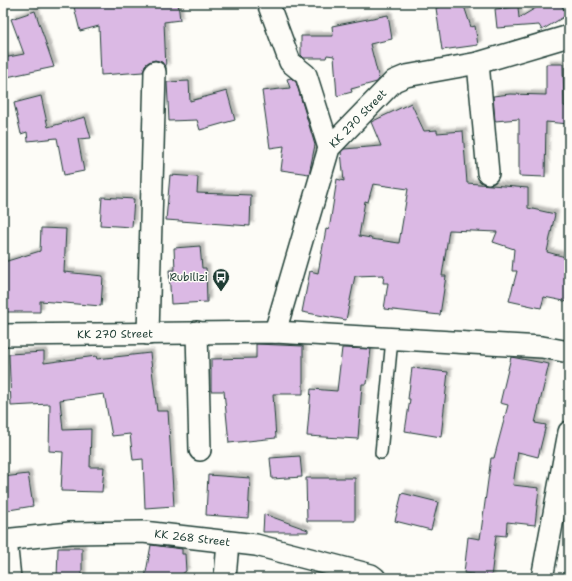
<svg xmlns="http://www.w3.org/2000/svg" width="572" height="581" viewBox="0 0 572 581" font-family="'Shantell Sans',sans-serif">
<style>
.building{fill:#dbb9e4;stroke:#1f3d34;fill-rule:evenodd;filter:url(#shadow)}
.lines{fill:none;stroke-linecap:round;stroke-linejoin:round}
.service-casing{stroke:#1f3d34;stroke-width:14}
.minor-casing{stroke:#1f3d34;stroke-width:24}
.service{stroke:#fdfcf7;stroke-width:11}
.minor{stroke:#fdfcf7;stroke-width:21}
.labels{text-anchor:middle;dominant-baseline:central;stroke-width:3;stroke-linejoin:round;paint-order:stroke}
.street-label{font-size:11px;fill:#1f3d34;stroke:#fdfcf7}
.poi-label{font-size:11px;fill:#1f3d34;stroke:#fdfcf7;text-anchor:end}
</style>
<defs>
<filter id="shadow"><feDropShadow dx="3.5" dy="-3.5" stdDeviation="1" flood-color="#0004"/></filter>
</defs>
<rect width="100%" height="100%" fill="#fdfcf7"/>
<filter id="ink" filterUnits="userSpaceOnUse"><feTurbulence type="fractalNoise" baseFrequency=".025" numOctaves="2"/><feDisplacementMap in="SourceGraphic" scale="8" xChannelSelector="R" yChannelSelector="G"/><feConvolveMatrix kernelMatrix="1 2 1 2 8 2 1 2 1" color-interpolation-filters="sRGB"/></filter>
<g filter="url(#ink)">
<g class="building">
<polygon points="73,3 178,3 180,20 164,22 166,69 162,62 155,60 149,62 145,65 143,72 101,75 99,26 80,31"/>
<polygon points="450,3 463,3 471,27 475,26 478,45 442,50 436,8"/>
<polygon points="544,3 560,3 567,15 542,30 539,25 497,28 495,9 518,7 519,18"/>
<polygon points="35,11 54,67 7,77 3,58 24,54 11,19"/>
<polygon points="388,15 392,39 370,44 379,79 377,82 351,89 352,92 337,96 334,56 327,55 326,58 304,58 301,55 301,36 333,36 332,26"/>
<polygon points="546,64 563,64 564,106 569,107 569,124 546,122 545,177 519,176 519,119 495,121 493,96 510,94 546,95"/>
<polygon points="291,78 296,82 315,145 309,174 281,170 284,146 270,148 262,91 290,88 287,79"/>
<polygon points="189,81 190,101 227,91 235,120 200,130 197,120 169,121 167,82"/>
<polygon points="41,96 48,127 85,117 91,138 78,139 84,171 64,175 57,138 28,141 27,132 21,134 14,103"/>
<path d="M411,103L424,131L437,130V133L463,131L467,183L528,188V208L555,214L547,252L569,258V302L544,297L541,308L509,301L517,271H512L514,249L493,242L497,232L449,230L442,276H446L440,315L384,309L388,283H383L384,275L355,276L346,320L302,312L310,271L318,273L326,229L329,230L337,179L344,181L341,152L344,149L381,146L371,122ZM373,184L408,189L399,243L371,239V238L359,236L365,201L368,202Z"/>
<polygon points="170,175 198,177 197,193 251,195 250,226 166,220"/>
<polygon points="102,197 134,199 132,227 100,225"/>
<polygon points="41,228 66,229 64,272 103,276 101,306 40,301 40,312 3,312 4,262 40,251"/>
<polygon points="200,246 202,268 206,268 207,302 171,304 169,270 175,270 174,248"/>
<polygon points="256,344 303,346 303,394 273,394 276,438 229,443 224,391 211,391 211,359 256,358"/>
<polygon points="342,348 371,349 367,384 362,384 358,439 307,436 311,389 337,391"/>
<polygon points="44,352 44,363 96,356 97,359 150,353 157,411 168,411 174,506 145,508 143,459 133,460 130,434 112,436 104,394 60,400 63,430 91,429 90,467 104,467 102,492 61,491 63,452 49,451 50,404 11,406 9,354"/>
<polygon points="511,357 549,364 535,423 546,425 538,457 518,452 513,485 539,488 535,525 507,522 506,536 496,535 491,578 472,578 473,574 464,573 468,537 480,539 491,458 494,458 508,405 500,403"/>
<polygon points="412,368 448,372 441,437 405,431 410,399 408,399"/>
<polygon points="300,456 302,477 272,479 270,458"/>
<polygon points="28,474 33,506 3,511 3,477"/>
<polygon points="208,475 250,478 248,518 206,515"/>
<polygon points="306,478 355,478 355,521 307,521"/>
<polygon points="402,493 438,502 431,530 395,521"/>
<polygon points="264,514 308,530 308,532 263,532"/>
<polygon points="151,545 182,549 182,554 185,554 186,571 182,574 182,578 145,578"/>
<polygon points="58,548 82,548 82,578 57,578"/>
</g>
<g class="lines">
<g class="service-casing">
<polyline id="service" points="381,453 392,339"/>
</g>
<g class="minor-casing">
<g id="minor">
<polyline points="268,3 290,62 306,75 329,148"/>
<polyline points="478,63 488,173"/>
<polyline points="197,332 200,450"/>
<path id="s1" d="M275,332L329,148L394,81L406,76L478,63L569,36"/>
<polyline points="148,334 155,72"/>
<path id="s2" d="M3,335L275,332L542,347L569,352"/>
<path id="s3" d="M3,540L70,533L143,532L256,545L371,575L375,578"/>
<polyline points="6,540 10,578"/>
<polyline points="543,573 569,432"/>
<polyline points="225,578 228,543"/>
</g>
</g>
<use href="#service" class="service"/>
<use href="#minor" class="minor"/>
</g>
</g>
<defs>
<g id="bus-pin" transform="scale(0.9)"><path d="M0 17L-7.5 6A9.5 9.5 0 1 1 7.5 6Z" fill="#1f3d34" stroke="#fdfcf7"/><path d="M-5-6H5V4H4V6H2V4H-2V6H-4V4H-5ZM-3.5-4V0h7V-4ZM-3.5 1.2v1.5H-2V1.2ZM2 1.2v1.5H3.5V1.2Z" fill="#fff"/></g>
</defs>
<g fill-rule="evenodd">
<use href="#bus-pin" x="221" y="277"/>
</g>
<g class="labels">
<g class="street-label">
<text stroke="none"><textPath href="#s1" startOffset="233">KK 270 Street</textPath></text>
<text stroke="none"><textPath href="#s2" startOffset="112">KK 270 Street</textPath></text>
<text stroke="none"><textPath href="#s3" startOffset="190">KK 268 Street</textPath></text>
</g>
<g class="poi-label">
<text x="208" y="277">Rubilizi</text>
</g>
</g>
<rect width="572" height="581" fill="none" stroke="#fdfcf7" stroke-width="16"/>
<rect x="8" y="8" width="556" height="565" fill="none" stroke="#1f3d34" stroke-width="1.5" filter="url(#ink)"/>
</svg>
